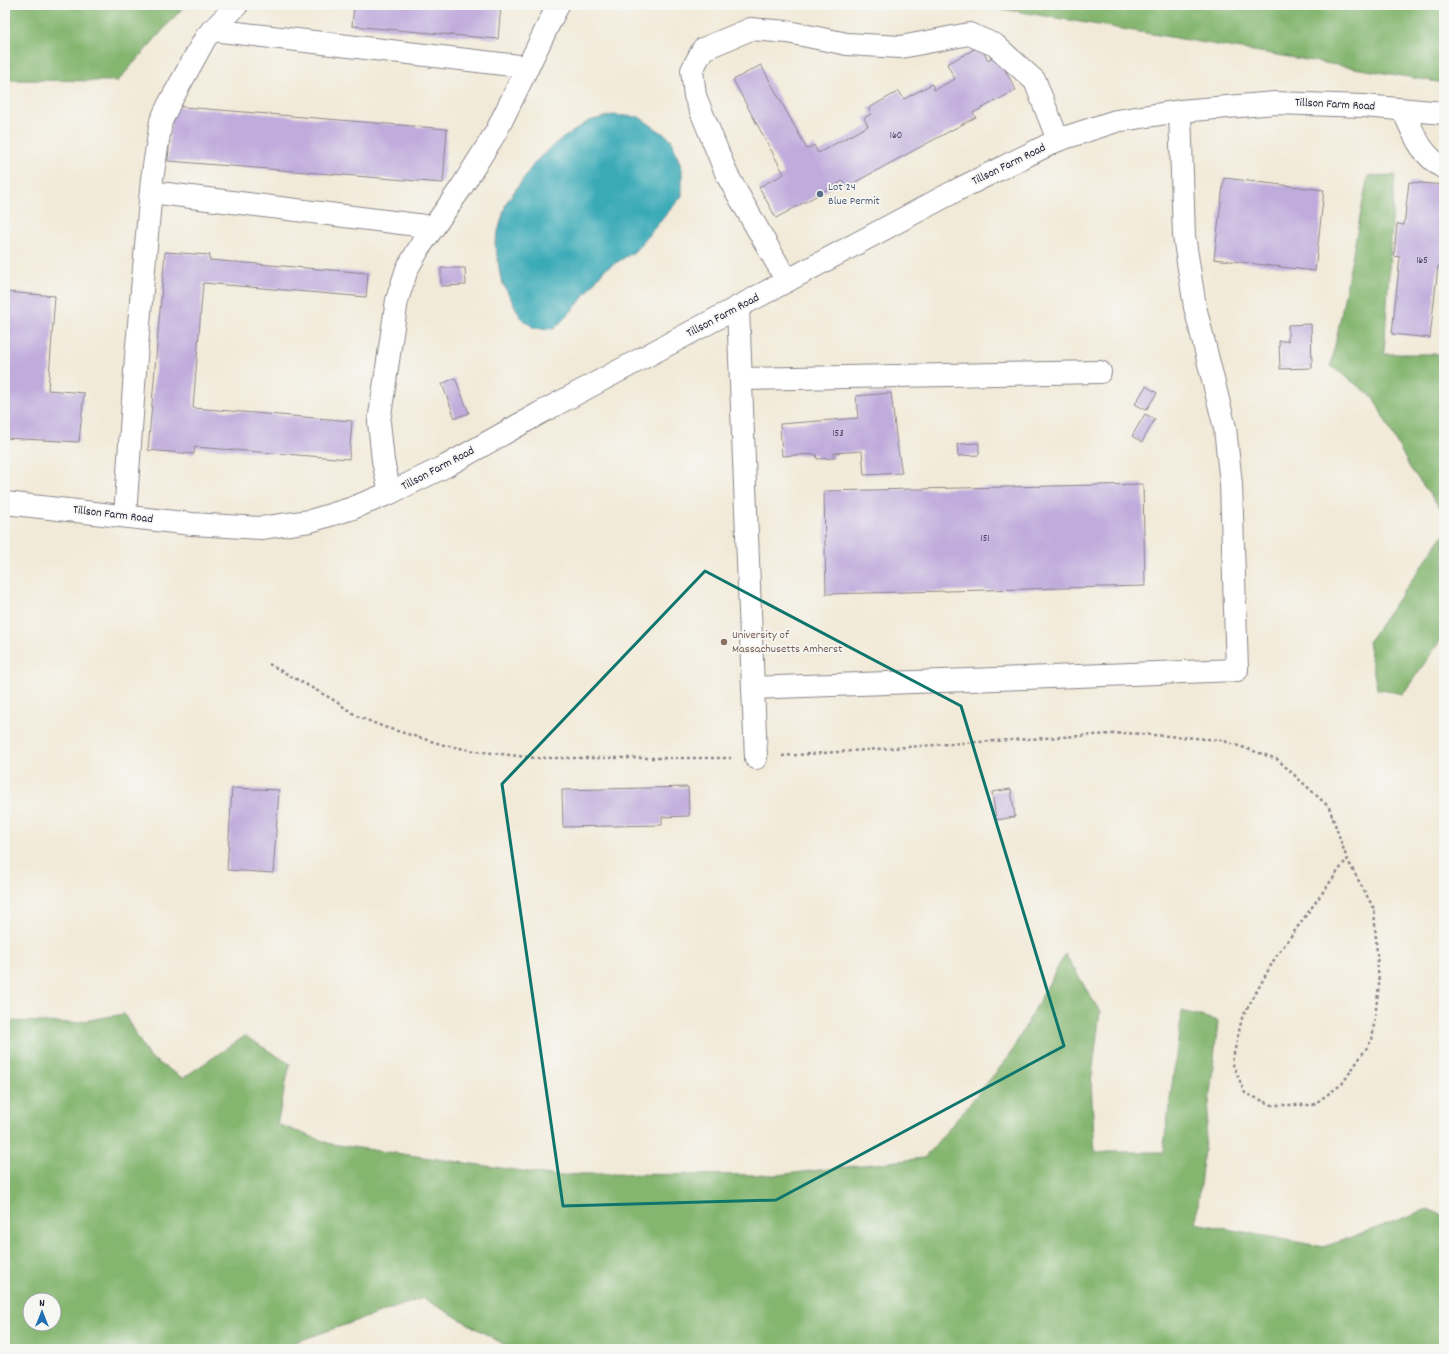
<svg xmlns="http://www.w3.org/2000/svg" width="1449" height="1354" viewBox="0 0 1449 1354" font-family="Dekko,sans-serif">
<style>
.forest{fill:#84b670;stroke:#536c56;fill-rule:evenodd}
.water{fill:#3aaab7;stroke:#2e6679}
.building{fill:#c0acdc}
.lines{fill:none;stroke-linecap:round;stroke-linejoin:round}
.minor-casing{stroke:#8a868a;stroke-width:24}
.path{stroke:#8a868a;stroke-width:2.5;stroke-dasharray:3 3;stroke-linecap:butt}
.minor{stroke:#fff;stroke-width:22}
.marked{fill:none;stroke:#0f766e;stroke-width:3;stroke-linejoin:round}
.service-dot{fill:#5c6f8a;stroke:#f6f6f2;stroke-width:1.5}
.education-dot{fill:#8d6e63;stroke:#f6f6f2;stroke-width:1.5}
.labels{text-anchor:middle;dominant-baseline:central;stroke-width:3.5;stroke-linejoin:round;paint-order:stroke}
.number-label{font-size:10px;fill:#4a4463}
.street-label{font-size:12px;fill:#22223b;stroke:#f6f6f2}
.service-label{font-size:12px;fill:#4e5e75;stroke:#f6f6f2;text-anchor:start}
.education-label{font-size:12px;fill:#785e54;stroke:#f6f6f2;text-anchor:start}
</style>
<rect width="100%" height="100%" fill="#f6f6f2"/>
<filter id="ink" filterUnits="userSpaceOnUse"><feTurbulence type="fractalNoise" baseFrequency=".025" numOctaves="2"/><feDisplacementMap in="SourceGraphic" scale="8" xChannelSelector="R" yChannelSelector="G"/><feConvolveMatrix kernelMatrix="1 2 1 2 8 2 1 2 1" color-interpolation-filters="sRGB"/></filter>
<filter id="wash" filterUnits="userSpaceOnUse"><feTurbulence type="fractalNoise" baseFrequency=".012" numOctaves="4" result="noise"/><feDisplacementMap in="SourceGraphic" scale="16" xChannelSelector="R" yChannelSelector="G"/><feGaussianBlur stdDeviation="0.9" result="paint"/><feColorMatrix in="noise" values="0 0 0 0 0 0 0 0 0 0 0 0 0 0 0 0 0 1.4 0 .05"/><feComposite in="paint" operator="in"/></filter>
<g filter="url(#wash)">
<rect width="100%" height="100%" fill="#f2ead8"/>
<g class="forest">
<polygon points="5,5 185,5 118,81 5,80"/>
<polygon points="979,5 1444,5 1444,83"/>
<polygon points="1395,175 1384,354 1444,354 1444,513 1410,468 1373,397 1331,366 1368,176"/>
<polygon points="1444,534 1444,635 1403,694 1377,689 1368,642"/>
<path d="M1065,954L1100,1012L1091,1083L1095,1152H1163L1182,1011L1218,1021L1196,1223L1324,1247L1428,1209L1444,1216V1349H512L423,1298L275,1349H5V1021L73,1023L124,1014L149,1057L183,1078L245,1036L290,1064L277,1124L331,1144L557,1176L582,1174L777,1175L924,1158L1008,1058ZM30,1300H54V1324H30Z"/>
</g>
<polygon class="water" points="613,115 639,117 671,139 682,169 682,196 634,252 604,270 577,305 554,329 534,328 521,318 501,280 495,243 506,203 536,161 557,142 589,121"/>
<g id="blocks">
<g class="building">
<polygon points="354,5 501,5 498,39 352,26"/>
<polygon points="980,46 988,60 997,55 1016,90 973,113 976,117 846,187 843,181 776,218 759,187 784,174 733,80 761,65 807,149 814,145 818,153 868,126 864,118 871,114 869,108 899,91 904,99 932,84 934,90 955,79 947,64"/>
<polygon points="172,106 447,129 443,183 168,161"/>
<polygon points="1224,178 1324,190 1315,271 1214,259"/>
<polygon points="1409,182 1444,185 1441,225 1444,225 1444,267 1438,266 1430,338 1392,334 1400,257 1394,256 1397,224 1404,225"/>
<polygon points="165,252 210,255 209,260 368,273 366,297 203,283 193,408 352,421 349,459 195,447 194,454 148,450"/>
<polygon points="441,268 465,268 466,285 441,286"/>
<polygon points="5,292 55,296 48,390 84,393 79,442 5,438"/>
<polygon points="1311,324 1312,368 1280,369 1279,341 1288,341 1288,325"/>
<polygon points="455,378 469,413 455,418 442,384"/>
<polygon points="1146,386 1157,393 1146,410 1135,404"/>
<polygon points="891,393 897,444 902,473 864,475 862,451 834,453 834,458 817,459 816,454 782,456 780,424 858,418 856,396"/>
<polygon points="1145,414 1155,419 1142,442 1132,436"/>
<polygon points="979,443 979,455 958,456 957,444"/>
<polygon points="1143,484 1145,586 826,594 824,491"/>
<polygon points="688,787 689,816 662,817 662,825 563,827 562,790"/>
<polygon points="232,788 279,790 273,873 227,870"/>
<polygon points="1011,789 1015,817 996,820 992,792"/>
</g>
</g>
</g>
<g filter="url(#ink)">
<use href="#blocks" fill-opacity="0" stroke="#8a868a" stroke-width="1"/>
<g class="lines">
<g class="minor-casing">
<g id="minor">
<polyline points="212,30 528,67"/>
<path d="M1403,110C1414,134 1420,154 1444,168"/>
<polyline points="151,192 433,227"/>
<polyline points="787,281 727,175 695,96 692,70 703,49 751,29 788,32 847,44 901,47 969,34 995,45 1035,81 1058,140"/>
<polyline points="738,307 753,688 1237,670 1231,484 1225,428 1195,307 1184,236 1180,111"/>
<polyline points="741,379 1100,372"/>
<polyline points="390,493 383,461 379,422 397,300 407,269 421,245 461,188 496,132 558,5"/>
<polyline points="5,503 192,524 261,528 310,521 350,509 390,493 446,466 540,413 955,191 1058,140 1116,121 1180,111 1275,103 1364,106 1444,113"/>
<polyline points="125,516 136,357 152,179 161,121 169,104 206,37 237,5"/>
<polyline points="753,688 756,758"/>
</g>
</g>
<g class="path">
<polyline points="269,664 332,699 357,716 384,727 444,745 475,751 536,758 731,758"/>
<polyline points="782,756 962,743 1127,733 1221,740 1277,759 1329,807 1347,859 1374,909 1379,985 1372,1040 1342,1084 1313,1105 1272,1105 1245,1093 1232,1062 1242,1018 1275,958 1347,859"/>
</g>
<use href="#minor" class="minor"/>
</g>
</g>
<path class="marked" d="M705,571L961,706L1064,1046L776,1200L563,1206L502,784Z"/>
<circle class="service-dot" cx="820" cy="194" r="4"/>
<circle class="education-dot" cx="724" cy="642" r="4"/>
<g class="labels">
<g class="number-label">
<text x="896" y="136">160</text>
<text x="1422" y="261">165</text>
<text x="838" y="434">153</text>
<text x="985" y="539">151</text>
</g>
<g class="street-label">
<text transform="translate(1335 105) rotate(3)">Tillson Farm Road</text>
<text transform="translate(1009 165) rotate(-26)">Tillson Farm Road</text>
<text transform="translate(723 316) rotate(-28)">Tillson Farm Road</text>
<text transform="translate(438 469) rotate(-28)">Tillson Farm Road</text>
<text transform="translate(113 515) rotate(7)">Tillson Farm Road</text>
</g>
<g class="service-label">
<text x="828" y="187">Lot 24<tspan x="828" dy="14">Blue Permit</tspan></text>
</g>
<g class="education-label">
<text x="732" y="635">University of<tspan x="732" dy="14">Massachusetts Amherst</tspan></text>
</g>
</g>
<rect width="1449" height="1354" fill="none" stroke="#f6f6f2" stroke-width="20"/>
<g transform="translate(42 1312)"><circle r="19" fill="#f6f6f2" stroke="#a1a1a9"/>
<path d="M0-3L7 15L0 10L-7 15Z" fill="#1f6fb2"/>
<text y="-6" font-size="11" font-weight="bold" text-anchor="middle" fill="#22223b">N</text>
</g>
</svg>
